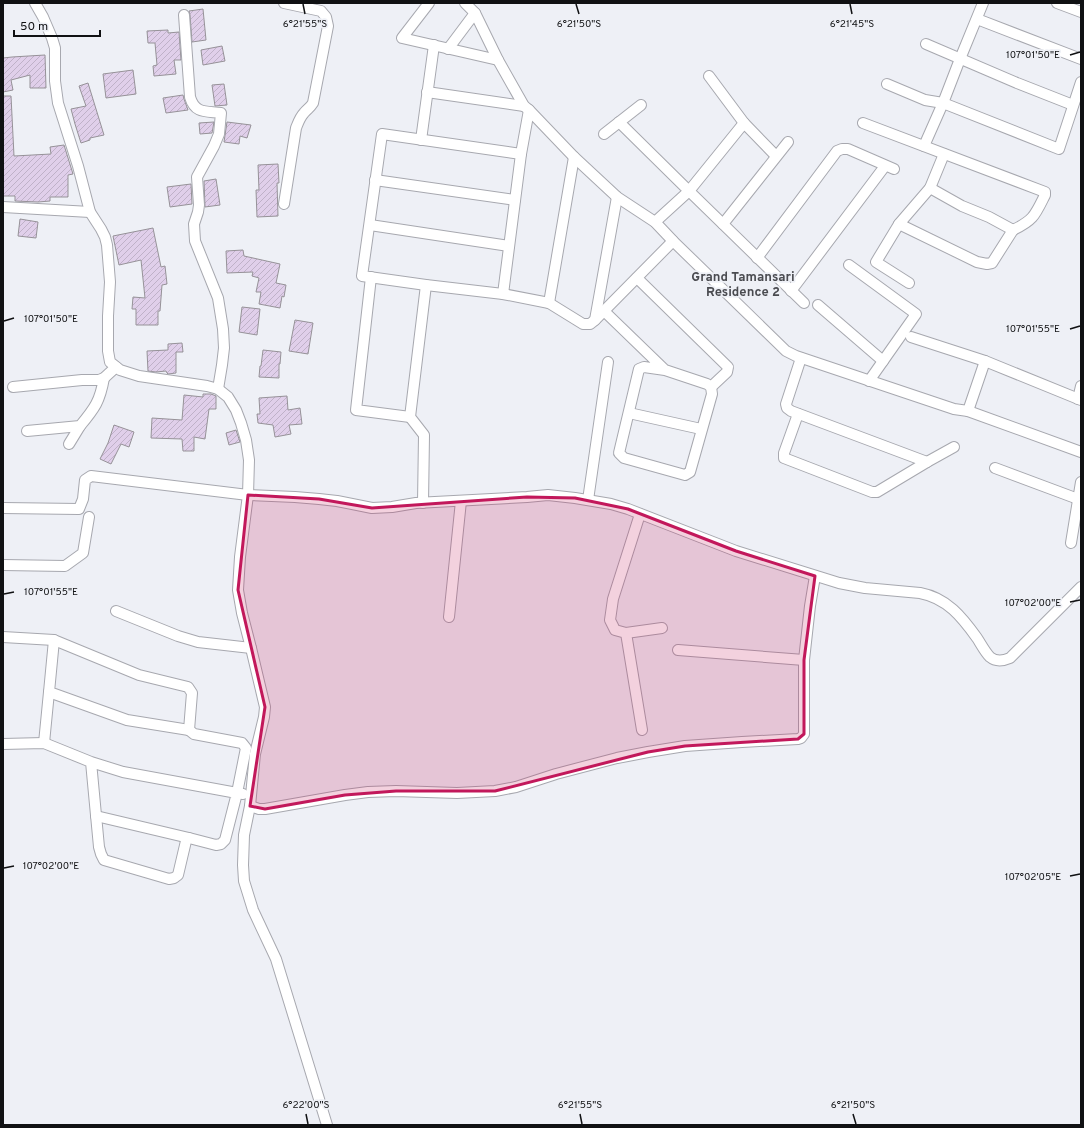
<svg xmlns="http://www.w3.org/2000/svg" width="1084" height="1128" viewBox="0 0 1084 1128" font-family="Overpass,sans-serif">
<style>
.building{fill:url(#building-hatch);stroke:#969298}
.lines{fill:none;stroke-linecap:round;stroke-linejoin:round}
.minor-casing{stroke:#a7a8af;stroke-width:12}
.minor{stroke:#fff;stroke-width:10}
.marked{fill:#c2185b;fill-opacity:0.2;stroke:#c2185b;stroke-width:3;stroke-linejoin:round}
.ticks{fill:none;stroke:#101113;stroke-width:1.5}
.labels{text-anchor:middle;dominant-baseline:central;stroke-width:3.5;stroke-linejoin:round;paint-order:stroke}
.neighbourhood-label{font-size:13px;font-weight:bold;fill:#4a4b50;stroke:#eef0f6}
.ticks-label{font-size:10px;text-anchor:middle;fill:#101113;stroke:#eef0f6;stroke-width:3.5;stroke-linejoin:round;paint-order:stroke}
</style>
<defs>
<pattern id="building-hatch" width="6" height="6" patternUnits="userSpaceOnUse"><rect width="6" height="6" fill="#e0cfea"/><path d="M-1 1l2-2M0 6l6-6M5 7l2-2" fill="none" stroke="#bfb1c8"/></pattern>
</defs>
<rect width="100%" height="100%" fill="#eef0f6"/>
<g class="building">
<polygon points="203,9 206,40 192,42 190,15 189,11"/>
<polygon points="168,30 168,33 179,32 181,60 174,60 176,74 154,76 153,66 157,65 155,43 148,43 147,31"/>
<polygon points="222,46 225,61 203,65 201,50"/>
<polygon points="45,55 46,88 30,88 30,75 11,80 13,90 3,92 3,58 12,57"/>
<polygon points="133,70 136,94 106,98 103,74"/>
<polygon points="88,83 104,135 90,138 90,140 81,143 75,124 71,109 86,106 79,86"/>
<polygon points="224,84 227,105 215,106 212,85"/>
<polygon points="183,95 184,99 188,110 166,113 163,98"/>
<polygon points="3,96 11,96 14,156 51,154 50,147 64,145 73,174 68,175 68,197 50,197 50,201 38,202 15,201 15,196 3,196"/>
<polygon points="214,122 212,133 200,134 199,123"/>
<polygon points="227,122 251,125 247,138 240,136 239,144 224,142"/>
<polygon points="278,164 279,183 277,183 278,216 257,217 256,190 259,190 258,165"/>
<polygon points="216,179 220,205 205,207 204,181"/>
<polygon points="191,184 192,204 170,207 167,187"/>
<polygon points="20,219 38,222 36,238 18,236"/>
<polygon points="153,228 161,267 165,266 167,284 162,285 160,311 158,311 158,325 136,325 136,309 132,309 133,297 145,298 141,260 119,265 113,236"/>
<polygon points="243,250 244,256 280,264 276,283 286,285 284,297 282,296 280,308 259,304 261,292 256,292 259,278 252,276 253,272 227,273 226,251"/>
<polygon points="242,307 260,309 257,335 239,332"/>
<polygon points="295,320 313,323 308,354 289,351"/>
<polygon points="182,343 183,352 176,352 176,373 168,374 167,373 166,371 156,372 148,371 147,351 168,350 168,344"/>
<polygon points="263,350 281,352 280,364 279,364 279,378 259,377 260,366 261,366"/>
<polygon points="203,394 211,394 216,396 216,409 209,409 205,439 194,437 194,451 183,451 182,439 151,438 152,418 182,420 184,395 203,397"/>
<polygon points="287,396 288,410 300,408 302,424 289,425 291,434 275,437 273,425 258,423 257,414 260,414 259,398"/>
<polygon points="114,425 134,432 129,447 121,444 111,464 100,459 108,443"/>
<polygon points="236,430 240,442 229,445 226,433"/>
</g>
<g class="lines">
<g class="minor-casing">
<g id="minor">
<polyline points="35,3 43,17 52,38 55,48 55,81 58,103 78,166 90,212 101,229 105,237 107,245 110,282 108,316 108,351 110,362 120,370 139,376 207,386 218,389 228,397 236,410 241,423 246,440 249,460 248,495 240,557 238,590 242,613 251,648 265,707 264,717 255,754 250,806 244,835 243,865 244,881 253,910 276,959 327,1125"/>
<path d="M284,3L321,11L326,17L328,26L313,103C310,108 307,109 304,113C300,117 298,123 296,128L284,204"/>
<polyline points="429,3 402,38 498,60"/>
<polyline points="465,3 475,13 498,60 524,106 529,110"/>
<polyline points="1057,3 1081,12"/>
<path d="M184,15L190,97C195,114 206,111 221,113L219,134L214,146L197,177L199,205L198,212L194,224L195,241L218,298L223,329L224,348L222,365L218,389"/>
<polyline points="977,19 1081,59"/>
<polyline points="926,44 1017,83 1073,105"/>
<polyline points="448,49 475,13"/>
<polyline points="709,76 744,123"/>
<polyline points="887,84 925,100 943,103 1059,149 1081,82"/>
<polyline points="427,92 524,106"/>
<polyline points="619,122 689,191 655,222"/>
<path d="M863,123L1045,192V195C1035,215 1034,220 1013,230L989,217L962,206L930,188"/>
<polyline points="604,134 641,105"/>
<polyline points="421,140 434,45"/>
<polyline points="924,146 943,103 960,59 983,3"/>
<polyline points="521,154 382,134 362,276 426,285 503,294 549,303 583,324 590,324 595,320 673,241"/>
<polyline points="944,154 930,188 899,224 977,262 987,264 992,263 1013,230"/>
<polyline points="776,156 744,123 689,191 804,303"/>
<polyline points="375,180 515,200"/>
<polyline points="3,207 90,212"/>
<polyline points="723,224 788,142"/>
<polyline points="899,224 876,262 909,283"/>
<polyline points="370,225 509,246"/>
<polyline points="757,258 837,151 842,149 848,149 894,169"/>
<polyline points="849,265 916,314 869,381"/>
<polyline points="371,277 356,410 410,417"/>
<polyline points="637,278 728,367 727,372 711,387"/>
<polyline points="791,291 885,166"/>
<polyline points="503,294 521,154 529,110 574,157 617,197 655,222 673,241 786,351 796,356 954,409 968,411 1081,452"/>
<polyline points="549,303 574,157"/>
<polyline points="818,305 883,361"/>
<polyline points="604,311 665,370 707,384 711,387 712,394 690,472 685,475 624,458 619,453 639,369 644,367 665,370"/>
<polyline points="595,320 617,197"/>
<polyline points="911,337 985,361 1081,400"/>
<polyline points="801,358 786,404 787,408 791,411 927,462"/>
<polyline points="13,387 82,380 99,380 104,378 116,367"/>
<polyline points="1078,399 1081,386"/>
<polyline points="968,411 985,361"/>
<polyline points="629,413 701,429"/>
<polyline points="798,414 784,453 784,458 872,492 877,492 927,462 954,447"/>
<path d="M27,431L80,426C95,408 100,401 104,378"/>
<polyline points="69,444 80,426"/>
<polyline points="995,468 1078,499"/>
<polyline points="588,500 608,362"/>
<polyline points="423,503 424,435 410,417 426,285"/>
<path d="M3,508L79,509L83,499L85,480L91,476L248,495L295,497L319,499L337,501L372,508L392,507L416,503L527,497L548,495L575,498L611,504L628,509L736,551L839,583L865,588L920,593C947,598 962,617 977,638C981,644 985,652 990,657C996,662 1003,661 1010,658L1081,587"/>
<polyline points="640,514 613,599 610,620 615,630 626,633 642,730"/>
<polyline points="1071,543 1081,482"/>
<polyline points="3,565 65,566 83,553 89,517"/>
<polyline points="116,611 178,636 198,642 251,648"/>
<polyline points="449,617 461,501"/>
<polyline points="626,633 662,628"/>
<polyline points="3,637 54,640 139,675 188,687 192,693 189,730 194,734 242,743 246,748 237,793 243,794"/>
<polyline points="54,640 49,692 127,720 189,730"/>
<polyline points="678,650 804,660"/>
<polyline points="44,743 49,692"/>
<polyline points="3,744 44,743 91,762 123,772 237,793 225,840 221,844 216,845 189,838 186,841 178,875 174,878 169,879 104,860 101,854 99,847 91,762"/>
<polyline points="250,806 259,809 265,809 345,795 368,792 396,791 457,793 495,791 516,787 556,774 617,758 648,752 685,746 742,742 798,739 801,738 804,734 804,660 810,606 815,576"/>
<polyline points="96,816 189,838"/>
</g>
</g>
<use href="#minor" class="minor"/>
</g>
<path class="marked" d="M248,495L319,499L372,508L527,497L575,498L628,509L736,551L815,576L804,660V734L798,739L685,746L648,752L495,791H396L345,795L265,809L250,806L265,707L238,590Z"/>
<path class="ticks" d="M303,4L305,14M576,4L579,14M850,4L852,14M1070,55L1080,52M4,321L14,318M1070,329L1080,326M4,594L14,592M1070,602L1080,600M4,868L14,866M1070,876L1080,874M306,1114L308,1124M580,1114L582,1124M853,1114L856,1124"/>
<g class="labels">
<g class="neighbourhood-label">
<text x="743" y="278">Grand Tamansari<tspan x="743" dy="15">Residence 2</tspan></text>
</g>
</g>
<g class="ticks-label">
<text x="305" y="27">6°21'55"S</text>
<text x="579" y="27">6°21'50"S</text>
<text x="852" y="27">6°21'45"S</text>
<text x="1033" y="58">107°01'50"E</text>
<text x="51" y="322">107°01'50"E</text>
<text x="1033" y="332">107°01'55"E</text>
<text x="51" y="595">107°01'55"E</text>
<text x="1033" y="606">107°02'00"E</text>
<text x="51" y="869">107°02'00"E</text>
<text x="1033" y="880">107°02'05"E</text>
<text x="306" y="1108">6°22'00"S</text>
<text x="580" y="1108">6°21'55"S</text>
<text x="853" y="1108">6°21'50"S</text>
</g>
<rect width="1084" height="1128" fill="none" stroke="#101113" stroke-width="8"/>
<path d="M14 30v6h86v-6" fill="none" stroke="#101113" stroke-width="2"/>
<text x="20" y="30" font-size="12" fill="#101113" stroke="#eef0f6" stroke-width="3" paint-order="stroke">50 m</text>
</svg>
